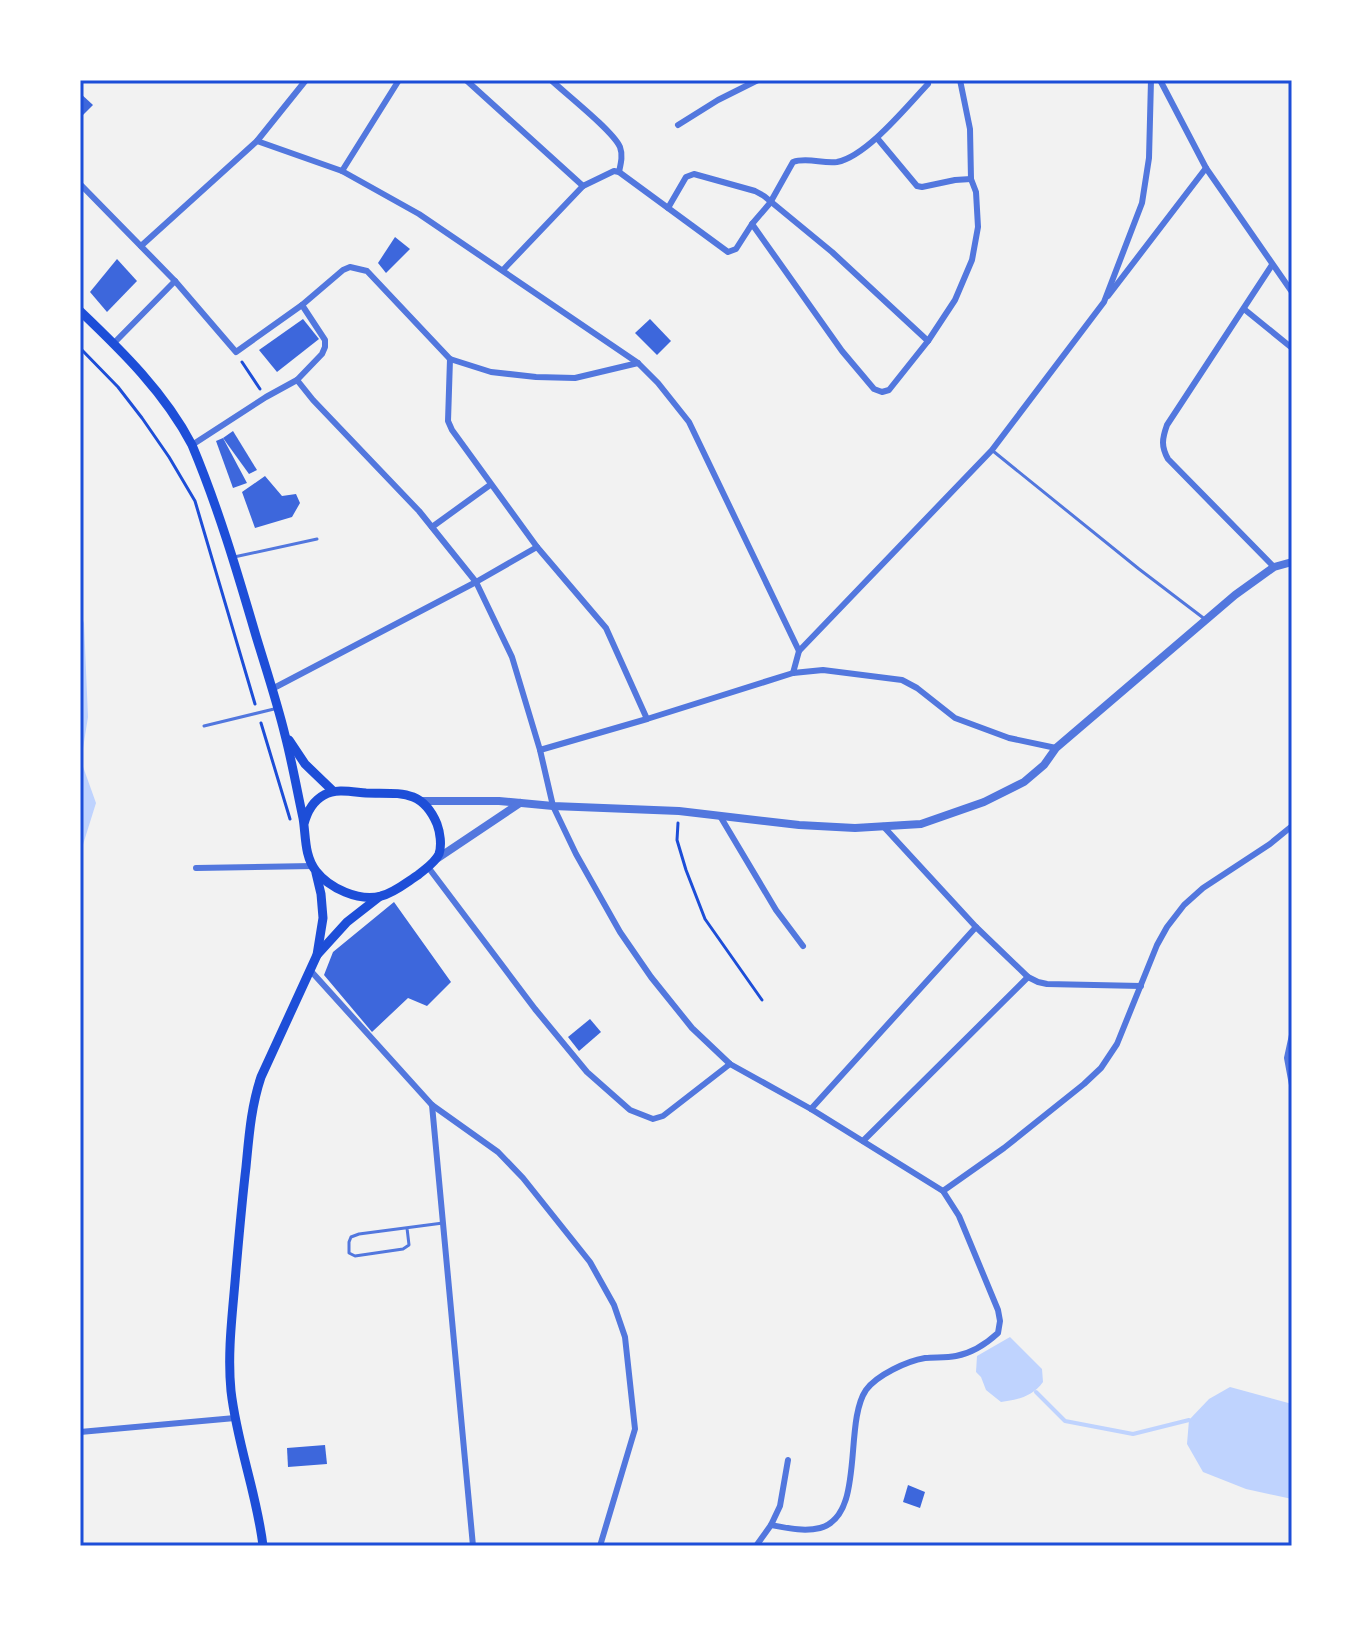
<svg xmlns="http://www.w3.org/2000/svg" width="1372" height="1626" viewBox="0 0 1372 1626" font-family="Rubik,sans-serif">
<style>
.water{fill:#bfd3fe}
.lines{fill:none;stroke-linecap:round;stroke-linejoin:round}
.stream{stroke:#bfd3fe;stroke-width:4}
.building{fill:#3d67dc}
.path{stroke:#1d4ed8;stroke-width:3}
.service{stroke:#5277de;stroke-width:3}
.minor{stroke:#5277de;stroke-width:6}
.tertiary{stroke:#5277de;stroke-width:8}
.secondary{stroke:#1d4ed8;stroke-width:9}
.neatline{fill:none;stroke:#1d4ed8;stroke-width:3}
</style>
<rect width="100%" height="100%" fill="#f2f2f2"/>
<g class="water">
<polygon points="80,612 84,623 88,717 81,761 96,803 81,851 80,866"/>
<path d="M1010,1337L1042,1369L1043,1382C1032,1397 1019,1399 1001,1402L986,1390L981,1377L976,1372L977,1356Z"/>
<polygon points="1230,1387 1292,1404 1292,1499 1246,1489 1203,1472 1187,1444 1189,1420 1209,1399"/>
</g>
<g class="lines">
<polyline class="stream" points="1036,1392 1065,1421 1133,1434 1189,1420"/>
</g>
<g class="building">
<polygon points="80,93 93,105 80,118"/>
<polygon points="395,237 410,249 386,273 378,263"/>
<polygon points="117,259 137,281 107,312 90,292"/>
<polygon points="303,319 319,339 277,372 259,350"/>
<polygon points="650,319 671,341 657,355 635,333"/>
<polygon points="233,431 257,470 249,474 223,438"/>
<polygon points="223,438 247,483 233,488 216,441"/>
<polygon points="265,476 282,496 296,494 300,503 292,517 255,528 242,492"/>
<polygon points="394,902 451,982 427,1006 408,998 372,1032 324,975 333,952"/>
<polygon points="590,1019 601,1032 579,1051 568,1037"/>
<polygon points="325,1445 327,1464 288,1467 287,1448"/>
<polygon points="908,1485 925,1492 920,1508 903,1502"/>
</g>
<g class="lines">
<g class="path">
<polyline points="80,348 118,387 142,418 169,457 195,501 255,704"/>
<polyline points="242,362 260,389"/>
<polyline points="261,723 290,819"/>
<polyline points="678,823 677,840 686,870 705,919 762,1000"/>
</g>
<g class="service">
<polyline points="993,451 1139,569 1206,620"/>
<polyline points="234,557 317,539"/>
<polyline points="204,726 274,709"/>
<polyline points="407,1228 409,1245 403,1249 355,1256 349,1253 349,1242 351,1237 359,1234 443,1223"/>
</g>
<g class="minor">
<polyline points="466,80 583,186"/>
<path d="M551,80C566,94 613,131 620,147C623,155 621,163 619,172"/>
<polyline points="1160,80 1206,168 1292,292"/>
<path d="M928,84C907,106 867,156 837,162C823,164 807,157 793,162L770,203L752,224L842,351L874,389L882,392L889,390L928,341L955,300L972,260L978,227L976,192L971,179L970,129L960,80"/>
<polyline points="678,125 718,100 758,80"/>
<polyline points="877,138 917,186 922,187 955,180 971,179"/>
<polyline points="257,141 342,171 419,214 638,363 658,383 689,422 799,651"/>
<polyline points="342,171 399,80"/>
<polyline points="80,184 175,281 236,352 302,305 343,270 350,267 367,271 450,359 491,372 536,377 575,378 638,363"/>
<polyline points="668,208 686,177 694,174 755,191 764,196 832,252 928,341"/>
<polyline points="141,246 257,141 306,80"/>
<path d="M1272,265L1167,425C1162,439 1161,446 1168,459L1274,567"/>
<polyline points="503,270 583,186 614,171 619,172 728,252 736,249 752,224"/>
<polyline points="1108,296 1206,168"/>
<polyline points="1244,309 1292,348"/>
<polyline points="114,343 175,281"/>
<polyline points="450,359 448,421 452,430 537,547 606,628 647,719"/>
<path d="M297,380L313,400L419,511L476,582L512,657L540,750L553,806L576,854L620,932L651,977L692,1028L730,1064L811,1109L943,1191L959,1216L998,1310L1000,1321L998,1333C986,1344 972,1353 956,1356C946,1358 935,1357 925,1358C907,1361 877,1375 866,1390C843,1424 866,1516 820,1528C804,1532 787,1528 771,1525"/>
<polyline points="192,445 266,397 297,380 322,354 325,347 325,340 302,305"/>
<polyline points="432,527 490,485"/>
<polyline points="793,673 799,651 992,450 1104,302 1142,203 1149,158 1151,80"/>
<polyline points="272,689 476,582 537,547"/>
<polyline points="540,750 647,719 793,673 823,670 902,680 917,688 955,718 1009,738 1056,748"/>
<polyline points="720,816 776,910 803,946"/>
<polyline points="883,826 976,927 1028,977 1038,982 1047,984 1141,986"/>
<polyline points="428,867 535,1009 587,1072 630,1110 653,1119 663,1116 730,1064"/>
<polyline points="196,868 313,866"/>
<polyline points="310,970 432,1105 498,1152 523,1178 590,1262 614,1305 625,1337 635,1429 600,1546"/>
<polyline points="1292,1035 1287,1058 1292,1085"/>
<polyline points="432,1105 473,1546"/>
<polyline points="811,1109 976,927"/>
<polyline points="863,1141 1028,977"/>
<polyline points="943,1191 1004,1148 1084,1084 1101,1068 1117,1044 1157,945 1167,927 1184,905 1203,888 1270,844 1292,826"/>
<polyline points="80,1432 235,1418"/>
<polyline points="756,1546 771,1525 780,1506 788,1460"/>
</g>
<g class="tertiary">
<polyline points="422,801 499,801 553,806 679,811 799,825 855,828 921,824 984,802 1024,782 1044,765 1056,748 1235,595 1274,567 1292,562"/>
<polyline points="435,860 520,803"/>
</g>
<g class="secondary">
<path d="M80,311C122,351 165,393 192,445C218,507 237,571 256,636C266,669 277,702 285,735C292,762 297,790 303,818C306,835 304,856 316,871C329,888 359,902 381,896C394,893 407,882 418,875C425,869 435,863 439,854C442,845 440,832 437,824C422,788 399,794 366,793C353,792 336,788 324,795C313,801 307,812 304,824"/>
<polyline points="289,740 305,764 333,791"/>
<polyline points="317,955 347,922 379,897"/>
<path d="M263,1546C257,1494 237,1444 231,1391C227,1351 233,1310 236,1270C239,1236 242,1201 246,1167C249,1136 251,1107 261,1077L317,955L323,918L321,894L316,873"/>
</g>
</g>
<rect width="1372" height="1626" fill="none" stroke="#ffffff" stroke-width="164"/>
<rect x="82" y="82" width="1208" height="1462" class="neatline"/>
</svg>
